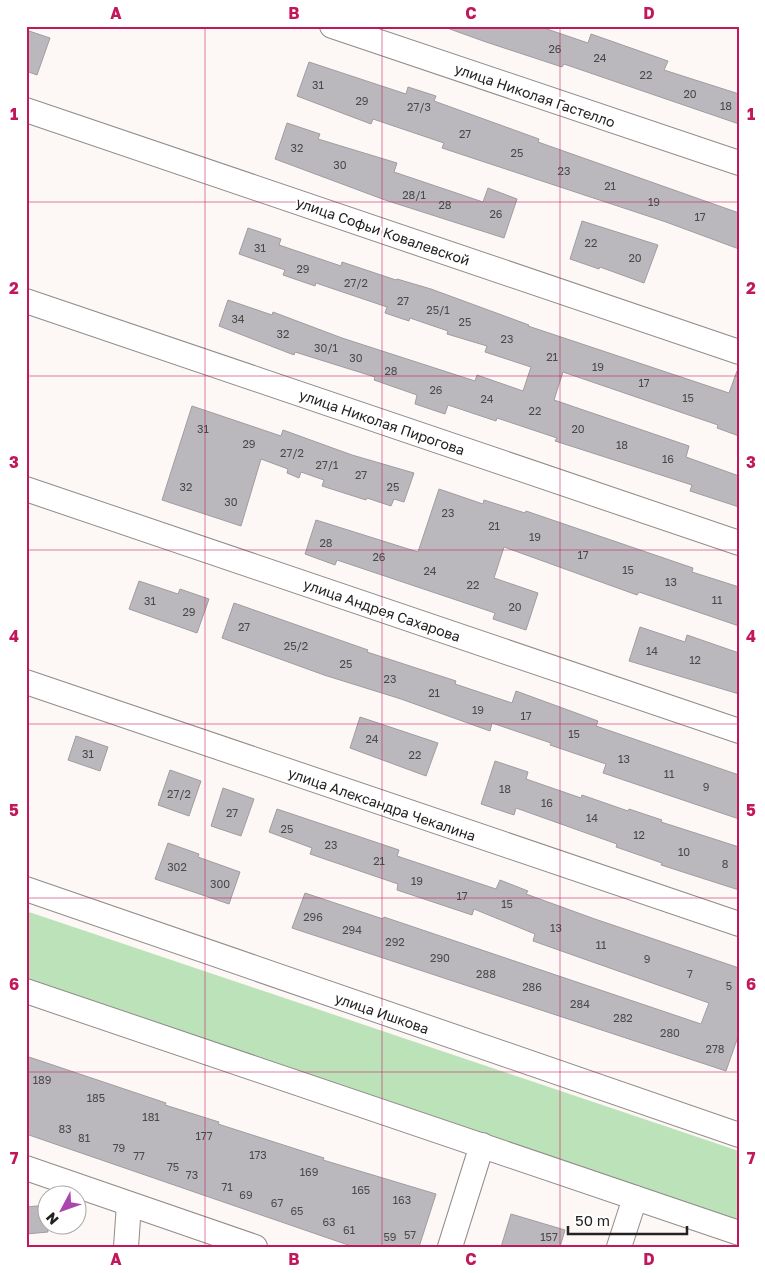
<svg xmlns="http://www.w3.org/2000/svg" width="765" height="1273" viewBox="0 0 765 1273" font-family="'Golos Text',sans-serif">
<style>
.green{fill:#bbe2b8}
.building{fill:#bab8bc;stroke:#9f9da1}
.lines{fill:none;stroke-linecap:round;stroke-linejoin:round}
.minor-casing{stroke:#908c89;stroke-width:26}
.minor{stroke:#fff;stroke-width:24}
.grid{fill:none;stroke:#c2185b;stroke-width:1;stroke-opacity:0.55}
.labels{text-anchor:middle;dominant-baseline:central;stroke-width:4;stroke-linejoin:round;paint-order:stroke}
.number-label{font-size:11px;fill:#4a4848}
.street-label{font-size:14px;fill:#242221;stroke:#fff}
.neatline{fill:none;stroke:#c2185b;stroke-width:2}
.grid-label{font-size:16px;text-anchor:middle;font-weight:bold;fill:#c2185b}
</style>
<rect width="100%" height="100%" fill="#fdf8f5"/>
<polygon class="green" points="26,911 739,1151 739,1221 26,985"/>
<g class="building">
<polygon points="447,26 538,26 588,43 591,34 668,61 664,70 739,94 739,124 564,64 562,67 486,42 447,28"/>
<polygon points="26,30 50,38 37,75 26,71"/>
<polygon points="309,62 406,94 408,87 436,96 434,101 539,139 538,142 739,213 739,249 666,222 442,148 444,143 373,119 371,124 297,96"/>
<polygon points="287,123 320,134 318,139 397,163 394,172 483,202 488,188 517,199 504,238 385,200 275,159"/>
<polygon points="582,221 658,245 644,283 600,267 599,269 570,259"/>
<polygon points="248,228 281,239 279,245 341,266 342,262 396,280 397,279 431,289 529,325 528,326 729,393 737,371 739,371 739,436 717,428 718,425 563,372 554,400 689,446 686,457 739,476 739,507 690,491 692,485 555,441 557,438 497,418 496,421 448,405 445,414 415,404 417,395 374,380 375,377 295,352 294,355 219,326 228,300 272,315 273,312 342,338 475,381 477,375 523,391 531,367 485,352 487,346 447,334 448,331 410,318 409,321 385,313 387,307 316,283 315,286 283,275 285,270 239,254"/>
<polygon points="192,406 281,436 283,430 352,455 414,473 404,502 394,499 391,506 367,498 366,500 322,486 324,480 301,472 299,478 287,473 288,469 261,459 241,526 162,500"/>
<polygon points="439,489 483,504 484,500 525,513 526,511 693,568 692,572 739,587 739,626 639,592 637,595 504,547 494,578 538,593 526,630 493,619 495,613 337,560 335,565 305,554 316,520 418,552"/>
<polygon points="139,581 178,594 180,589 209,599 197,633 129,609"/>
<polygon points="234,603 368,650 367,652 456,681 455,684 512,703 516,691 598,721 596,726 739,775 739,819 603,773 606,764 550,745 551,743 492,723 490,731 401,699 324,675 222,638"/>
<polygon points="640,627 685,642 687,635 739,653 739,694 629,661"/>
<polygon points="360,717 438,743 426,776 350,748"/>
<polygon points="76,736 108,747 100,771 68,760"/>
<polygon points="495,761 528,772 526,779 581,798 582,795 628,811 629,809 662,820 661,822 739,847 739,890 661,865 662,863 616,847 617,844 516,808 514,815 481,804"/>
<polygon points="170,770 201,781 189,816 158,805"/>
<polygon points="223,788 254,799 241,836 211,826"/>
<polygon points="277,809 399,850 397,856 496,889 500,880 528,891 526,894 592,918 739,968 739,1034 726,1071 292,928 305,893 383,919 384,917 701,1024 709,1003 533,941 535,934 474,909 472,915 397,890 398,884 310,854 312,848 269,832"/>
<polygon points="168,843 199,854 198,857 240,872 229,904 155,879"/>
<polygon points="26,1056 166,1103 165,1105 219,1122 218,1124 324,1158 323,1160 436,1194 419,1247 354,1247 26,1134"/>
<polygon points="48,1205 48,1232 26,1234 26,1207"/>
<polygon points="511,1214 565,1230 560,1247 501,1247"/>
</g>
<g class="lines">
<g class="minor-casing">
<g id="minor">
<polyline points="332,26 739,163"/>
<polyline points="26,110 739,352"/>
<polyline points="26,301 739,543"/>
<polyline points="26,489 739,731"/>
<polyline points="26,682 739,924"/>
<polyline points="26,889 739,1135"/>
<polyline points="26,991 739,1233"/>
<polyline points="26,1168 255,1247"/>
<polyline points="126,1247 129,1204"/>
<polyline points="450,1247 482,1145"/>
<polyline points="619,1247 635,1198"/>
</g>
</g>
<use href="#minor" class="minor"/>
</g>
<path class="grid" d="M205,26V1247M382,26V1247M560,26V1247M26,202H739M26,376H739M26,550H739M26,724H739M26,898H739M26,1072H739"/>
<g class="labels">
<g class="number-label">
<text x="555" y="48">26</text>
<text x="600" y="57">24</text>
<text x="646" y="74">22</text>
<text x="318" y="84">31</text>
<text x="690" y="93">20</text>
<text x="362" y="100">29</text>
<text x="726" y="105">18</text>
<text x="419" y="106">27/3</text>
<text x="465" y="133">27</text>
<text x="297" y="147">32</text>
<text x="517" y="152">25</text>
<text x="340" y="164">30</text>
<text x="564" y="170">23</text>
<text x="610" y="185">21</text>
<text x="414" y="194">28/1</text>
<text x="654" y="201">19</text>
<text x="445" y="204">28</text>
<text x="496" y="213">26</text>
<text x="700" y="216">17</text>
<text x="591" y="242">22</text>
<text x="260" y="247">31</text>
<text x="635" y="257">20</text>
<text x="303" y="268">29</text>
<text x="356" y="282">27/2</text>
<text x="403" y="300">27</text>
<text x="438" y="309">25/1</text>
<text x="238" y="318">34</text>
<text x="465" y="321">25</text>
<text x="283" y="333">32</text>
<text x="507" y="338">23</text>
<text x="326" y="347">30/1</text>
<text x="552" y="356">21</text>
<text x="356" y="357">30</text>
<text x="598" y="366">19</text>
<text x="391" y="370">28</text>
<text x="644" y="382">17</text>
<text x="436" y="389">26</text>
<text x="688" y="397">15</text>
<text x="487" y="398">24</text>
<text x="535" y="410">22</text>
<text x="203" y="428">31</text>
<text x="578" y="428">20</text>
<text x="249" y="443">29</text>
<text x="622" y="444">18</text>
<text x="292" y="452">27/2</text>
<text x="668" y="458">16</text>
<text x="327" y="464">27/1</text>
<text x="361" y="474">27</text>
<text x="186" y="486">32</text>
<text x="393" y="486">25</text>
<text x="231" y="501">30</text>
<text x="448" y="512">23</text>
<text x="494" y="525">21</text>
<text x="535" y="536">19</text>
<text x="326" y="542">28</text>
<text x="583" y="554">17</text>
<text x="379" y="556">26</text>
<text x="628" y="569">15</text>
<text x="430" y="570">24</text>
<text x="671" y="581">13</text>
<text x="473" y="584">22</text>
<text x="717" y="599">11</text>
<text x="150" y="600">31</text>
<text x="515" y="606">20</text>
<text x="189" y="611">29</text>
<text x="244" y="626">27</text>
<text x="296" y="645">25/2</text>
<text x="652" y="650">14</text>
<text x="695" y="659">12</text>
<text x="346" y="663">25</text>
<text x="390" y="678">23</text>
<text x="434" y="692">21</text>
<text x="478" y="709">19</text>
<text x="526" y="715">17</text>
<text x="574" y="733">15</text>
<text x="372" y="738">24</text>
<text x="88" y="753">31</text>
<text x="415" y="754">22</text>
<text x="624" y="758">13</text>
<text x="669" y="773">11</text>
<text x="706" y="786">9</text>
<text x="505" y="788">18</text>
<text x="179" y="793">27/2</text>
<text x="547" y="802">16</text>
<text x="232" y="812">27</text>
<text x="592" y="817">14</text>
<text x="287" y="828">25</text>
<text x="639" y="834">12</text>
<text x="331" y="844">23</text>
<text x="684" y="851">10</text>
<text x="379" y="860">21</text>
<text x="725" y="863">8</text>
<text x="177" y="866">302</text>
<text x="417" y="880">19</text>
<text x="220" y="883">300</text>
<text x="462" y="895">17</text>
<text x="507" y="903">15</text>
<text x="313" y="916">296</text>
<text x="556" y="927">13</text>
<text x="352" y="929">294</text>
<text x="395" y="941">292</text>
<text x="601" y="944">11</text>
<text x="440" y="957">290</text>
<text x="647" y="958">9</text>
<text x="486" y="973">288</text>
<text x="690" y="973">7</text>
<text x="729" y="985">5</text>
<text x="532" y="986">286</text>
<text x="580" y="1003">284</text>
<text x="623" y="1017">282</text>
<text x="670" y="1032">280</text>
<text x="715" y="1048">278</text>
<text x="42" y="1079">189</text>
<text x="96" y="1097">185</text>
<text x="151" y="1116">181</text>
<text x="65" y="1128">83</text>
<text x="204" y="1135">177</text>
<text x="84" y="1137">81</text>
<text x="119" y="1147">79</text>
<text x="258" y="1154">173</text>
<text x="139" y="1155">77</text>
<text x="173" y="1166">75</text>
<text x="309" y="1171">169</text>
<text x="192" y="1174">73</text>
<text x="227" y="1186">71</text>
<text x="361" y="1189">165</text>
<text x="246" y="1194">69</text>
<text x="402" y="1199">163</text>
<text x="277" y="1202">67</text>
<text x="297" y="1210">65</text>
<text x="329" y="1221">63</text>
<text x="349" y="1229">61</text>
<text x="410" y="1234">57</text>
<text x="390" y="1236">59</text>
<text x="549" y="1236">157</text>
</g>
<g class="street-label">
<text transform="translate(535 95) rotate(19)">улица Николая Гастелло</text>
<text transform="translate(383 231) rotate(19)">улица Софьи Ковалевской</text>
<text transform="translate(382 422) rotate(19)">улица Николая Пирогова</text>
<text transform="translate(382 610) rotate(19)">улица Андрея Сахарова</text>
<text transform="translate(382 804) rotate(19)">улица Александра Чекалина</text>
<text transform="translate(382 1013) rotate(19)">улица Ишкова</text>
</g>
</g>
<rect width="765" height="1273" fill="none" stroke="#ffffff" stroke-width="55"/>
<g transform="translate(62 1210) rotate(229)"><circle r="24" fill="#ffffff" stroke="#a7a7a6"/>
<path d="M0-4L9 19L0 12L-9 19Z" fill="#ab47ac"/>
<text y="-8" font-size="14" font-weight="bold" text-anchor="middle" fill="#242221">N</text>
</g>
<path d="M568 1226v8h119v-8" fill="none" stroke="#242221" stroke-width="2.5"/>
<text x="575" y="1226" font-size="15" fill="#242221" stroke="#ffffff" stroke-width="4" paint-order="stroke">50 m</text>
<rect x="28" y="28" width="710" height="1218" class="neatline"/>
<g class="grid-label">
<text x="116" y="19">A</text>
<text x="294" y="19">B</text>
<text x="471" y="19">C</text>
<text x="649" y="19">D</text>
<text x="14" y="120">1</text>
<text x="751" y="120">1</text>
<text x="14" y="294">2</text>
<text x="751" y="294">2</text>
<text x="14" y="468">3</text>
<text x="751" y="468">3</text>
<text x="14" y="642">4</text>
<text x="751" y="642">4</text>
<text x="14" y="816">5</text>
<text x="751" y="816">5</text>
<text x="14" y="990">6</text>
<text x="751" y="990">6</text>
<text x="14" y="1164">7</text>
<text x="751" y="1164">7</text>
<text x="116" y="1265">A</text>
<text x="294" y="1265">B</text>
<text x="471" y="1265">C</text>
<text x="649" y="1265">D</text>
</g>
</svg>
